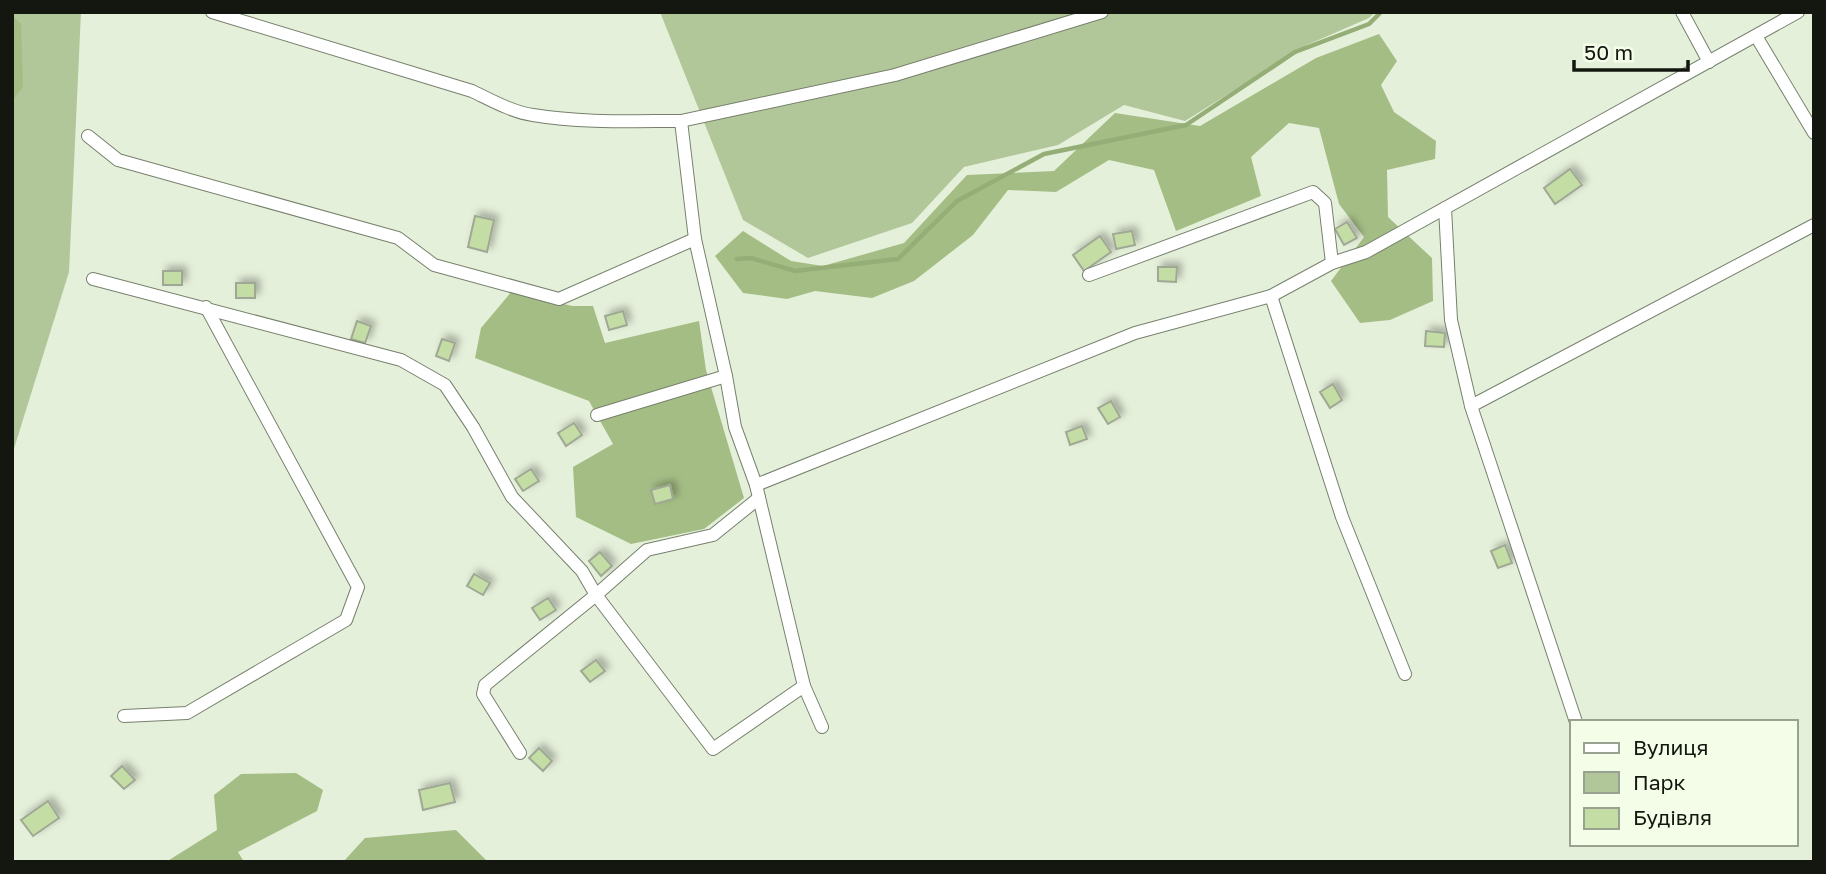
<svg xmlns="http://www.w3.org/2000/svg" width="1826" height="874" viewBox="0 0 1826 874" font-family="'Golos Text',sans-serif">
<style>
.green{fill:#b2c799}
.forest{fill:#a4bd85}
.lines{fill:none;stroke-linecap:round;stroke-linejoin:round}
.stream{stroke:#95ad76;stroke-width:4.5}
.building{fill:#c3dda4;stroke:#9fa894;stroke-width:2;filter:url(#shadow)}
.minor-casing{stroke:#77806d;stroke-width:14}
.minor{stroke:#fff;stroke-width:12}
</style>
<defs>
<filter id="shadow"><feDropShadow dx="4.5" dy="-4.5" stdDeviation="3.5" flood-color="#0004"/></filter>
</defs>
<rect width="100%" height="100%" fill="#e5f0da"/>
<g class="green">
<polygon points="12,12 81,12 69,272 12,455"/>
<polygon points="660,12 1375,12 1369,18 1307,45 1185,121 1124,105 1058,145 964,167 912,223 808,258 743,220"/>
</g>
<g class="forest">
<polygon points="12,15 21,24 23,87 12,101"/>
<polygon points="1379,34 1397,61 1381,85 1394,112 1436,141 1435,159 1387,170 1388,217 1432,258 1433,301 1390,320 1360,323 1331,281 1364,237 1339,204 1319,128 1289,123 1251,157 1261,196 1176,231 1154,170 1109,160 1056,192 1008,190 973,235 914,281 872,298 815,291 787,299 743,293 715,256 743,231 791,261 823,266 904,243 967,175 1054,171 1115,113 1200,126 1316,58"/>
<polygon points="512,291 572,306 593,306 605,343 699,321 706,370 744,498 704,529 631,544 576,517 573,467 613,444 589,401 475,358 481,328"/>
<polygon points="296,773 323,790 317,811 238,852 244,862 166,862 217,830 214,795 241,774"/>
<polygon points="456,830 488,862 343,862 365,838"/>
</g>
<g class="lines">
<polyline class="stream" points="737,259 751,258 795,271 898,259 957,201 1044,154 1186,125 1295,52 1369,24 1381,12"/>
</g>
<g class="building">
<polygon points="1570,169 1582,185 1555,204 1544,188"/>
<polygon points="475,216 494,220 487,252 468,247"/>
<polygon points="1347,222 1357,238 1344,245 1335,229"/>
<polygon points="1132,231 1135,245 1116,249 1113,234"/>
<polygon points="1100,236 1111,252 1084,271 1073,255"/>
<polygon points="1158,267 1177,267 1176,282 1158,281"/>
<rect x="163" y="271" width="19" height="14"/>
<rect x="236" y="283" width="19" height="15"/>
<polygon points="623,311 627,325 609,330 605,316"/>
<polygon points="357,321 371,326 365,343 351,339"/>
<polygon points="1426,331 1445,333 1444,347 1425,346"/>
<polygon points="442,339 455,343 449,361 436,356"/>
<polygon points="1333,384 1342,400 1330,408 1320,392"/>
<polygon points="1111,401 1120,417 1108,424 1098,408"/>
<polygon points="574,423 582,435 566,446 558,433"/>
<polygon points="1082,426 1087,439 1070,445 1066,432"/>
<polygon points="531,469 539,481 523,491 515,479"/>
<polygon points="670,485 673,499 655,504 651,490"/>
<polygon points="1505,545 1512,563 1498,568 1491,551"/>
<polygon points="600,552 612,566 601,576 589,561"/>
<polygon points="474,574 490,583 483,595 467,586"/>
<polygon points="548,598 556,610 540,620 532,608"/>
<polygon points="596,660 605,671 590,682 581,671"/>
<polygon points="539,748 552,761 543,771 529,758"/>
<polygon points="122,766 135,780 124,789 111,776"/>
<polygon points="450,783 455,802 423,810 419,790"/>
<polygon points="48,801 59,818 33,836 21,820"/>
</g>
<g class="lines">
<g class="minor-casing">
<g id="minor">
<path d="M212,12L472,91C491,100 512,112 533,115C581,123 632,121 681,121L695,239L726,376L735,427L756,485L804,686L822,727"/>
<polyline points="1682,12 1709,62"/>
<polyline points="1756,36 1814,133"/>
<polyline points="681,121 895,75 1102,12"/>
<polyline points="88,136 118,160 398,238 434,265 559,299 695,239"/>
<polyline points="1445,208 1451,320 1471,406"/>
<polyline points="1089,275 1313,192 1325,203 1332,263"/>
<polyline points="93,279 401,360 445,385 473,427 512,497 582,571 596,595 713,749 804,686"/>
<polyline points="1271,296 1342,517 1405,674"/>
<polyline points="597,415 726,376"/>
<polyline points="756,485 1135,333 1271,296 1332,263 1366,252 1798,12"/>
<polyline points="124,716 187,713 346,620 358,587 206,307"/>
<polyline points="1576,722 1471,406 1814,225"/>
<polyline points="520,753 483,694 485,685 596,595 647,550 713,535 759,498"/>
</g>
</g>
<use href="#minor" class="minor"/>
</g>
<rect width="1826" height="874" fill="none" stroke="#13170f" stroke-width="28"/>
<rect x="1570" y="720" width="228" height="126" fill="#f3fde7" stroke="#99a191" stroke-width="2"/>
<rect x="1584" y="743" width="35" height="10" fill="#ffffff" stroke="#99a191" stroke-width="2"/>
<text x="1633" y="755" font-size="21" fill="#13170f">Вулиця</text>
<rect x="1584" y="772" width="35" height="21" fill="#b2c799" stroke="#99a191" stroke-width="2"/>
<text x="1633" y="790" font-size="21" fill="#13170f">Парк</text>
<rect x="1584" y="808" width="35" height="21" fill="#c3dda4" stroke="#99a191" stroke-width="2"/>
<text x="1633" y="825" font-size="21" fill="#13170f">Будівля</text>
<path d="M1574 60v10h114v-10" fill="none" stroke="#13170f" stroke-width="3.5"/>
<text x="1584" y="60" font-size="21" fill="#13170f" stroke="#f3fde7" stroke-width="5" paint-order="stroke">50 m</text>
</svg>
